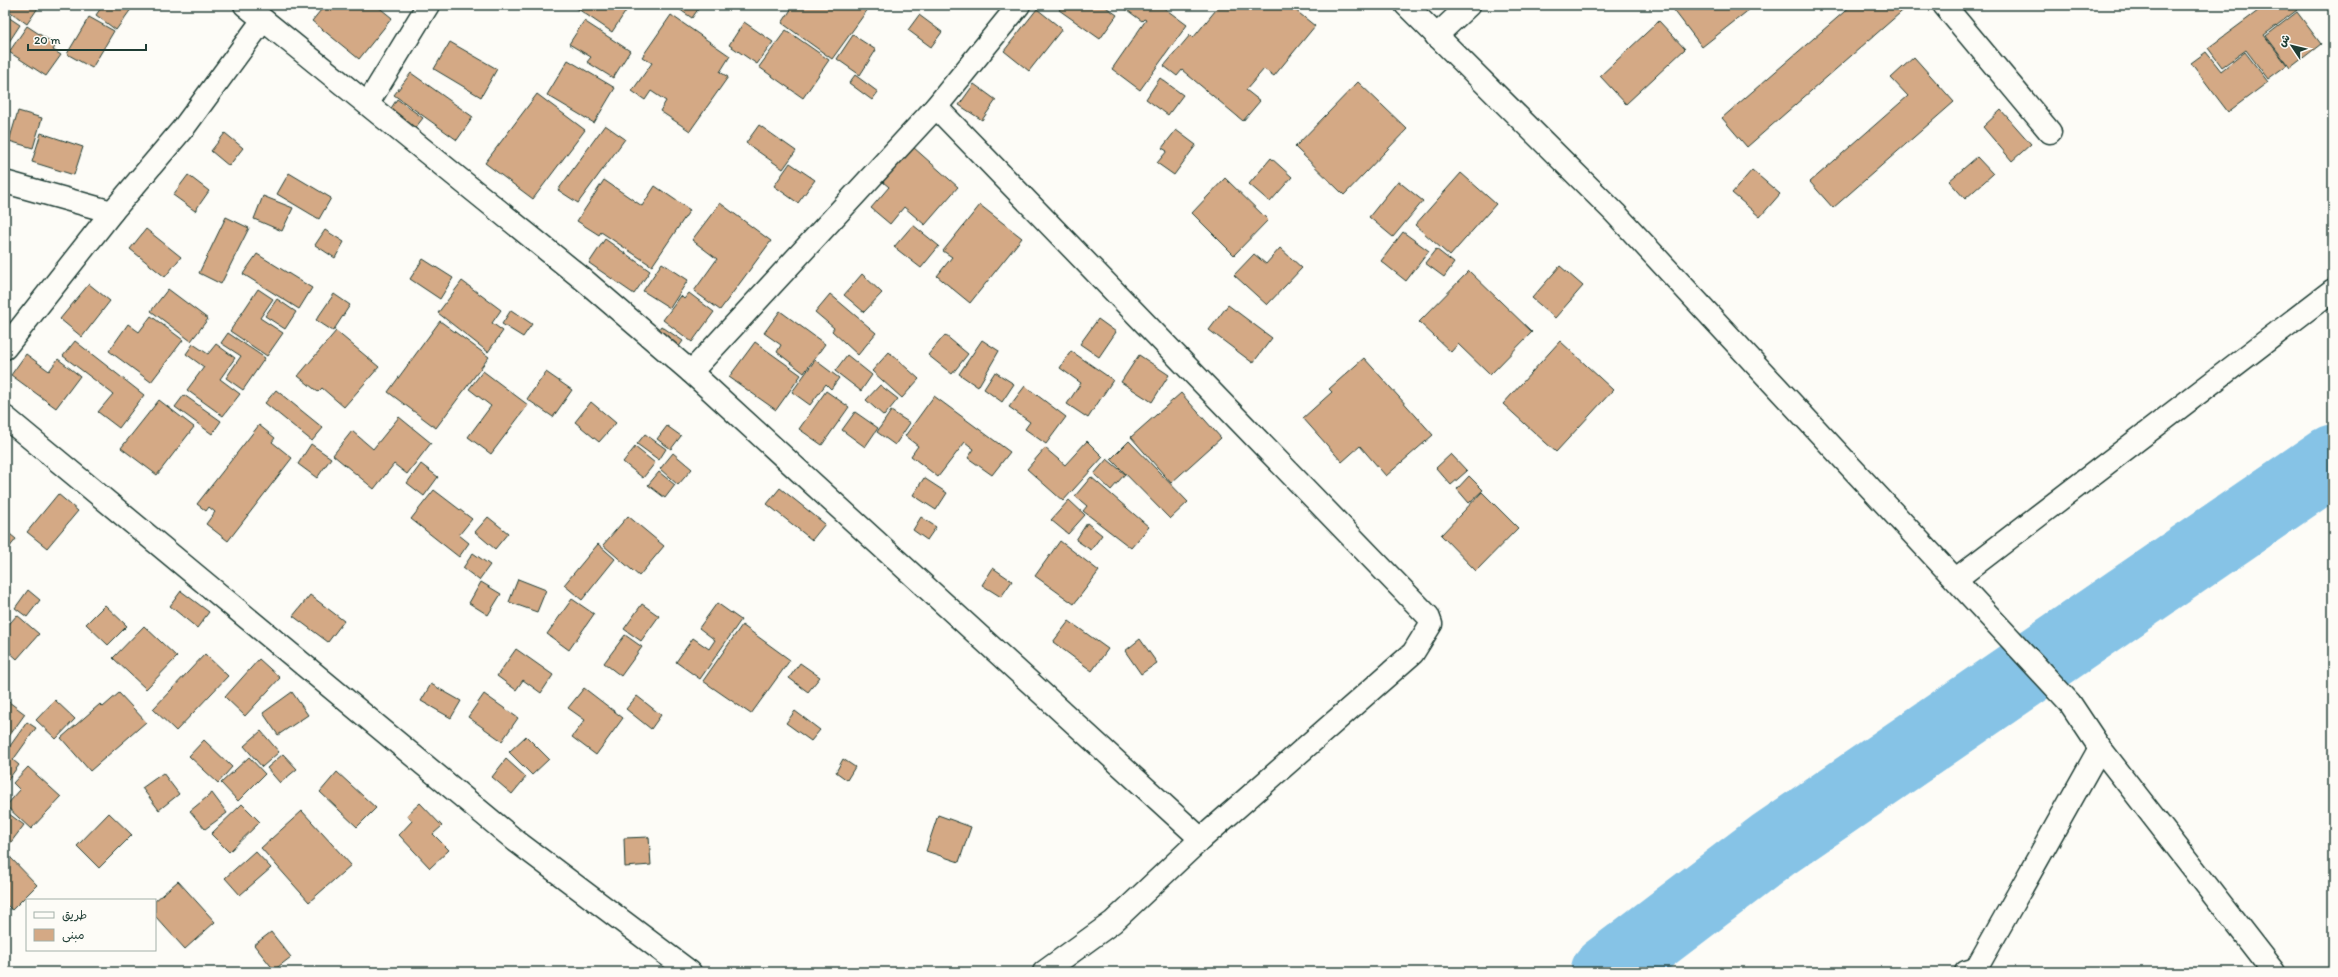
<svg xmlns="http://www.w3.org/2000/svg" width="2338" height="977" viewBox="0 0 2338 977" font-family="Itim,'Playpen Sans Arabic',sans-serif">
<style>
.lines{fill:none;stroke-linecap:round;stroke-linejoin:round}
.river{stroke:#86c3e6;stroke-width:71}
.building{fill:#d4a985;stroke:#1f3d34}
.street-casing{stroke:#1f3d34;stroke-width:25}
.secondary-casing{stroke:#1f3d34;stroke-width:25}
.street{stroke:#fdfcf7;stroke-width:22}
.secondary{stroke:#fdfcf7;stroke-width:22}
</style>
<rect width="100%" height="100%" fill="#fdfcf7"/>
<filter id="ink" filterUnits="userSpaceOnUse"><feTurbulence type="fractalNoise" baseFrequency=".025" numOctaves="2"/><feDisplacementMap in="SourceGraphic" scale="8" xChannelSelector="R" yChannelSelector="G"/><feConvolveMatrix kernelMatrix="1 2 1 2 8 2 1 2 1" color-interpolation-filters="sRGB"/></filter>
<g filter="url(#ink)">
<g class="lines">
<polyline class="river" points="1606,972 1773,845 2333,460"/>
</g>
<g class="building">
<polygon points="5,5 40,5 27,24 5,8"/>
<polygon points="103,5 134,5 116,30 96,15"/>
<polygon points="325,5 376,5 392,18 359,59 312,21"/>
<polygon points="572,5 630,5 612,32"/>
<polygon points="673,5 701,5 692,18"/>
<polygon points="794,5 871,5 832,59 782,23"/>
<polygon points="1063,5 1103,5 1117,15 1100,39 1059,10"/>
<polygon points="1120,5 1160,5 1187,25 1140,90 1112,69 1146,20 1144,19 1142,21"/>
<polygon points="1220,5 1289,5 1315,26 1274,76 1264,69 1246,90 1260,101 1243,121 1182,70 1177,76 1164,66 1190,35 1193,38"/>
<polygon points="1670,5 1755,5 1702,47"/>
<polygon points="1852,5 1908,6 1747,147 1722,118"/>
<polygon points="2266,5 2293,5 2297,10 2264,35 2287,65 2268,79 2246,50 2222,67 2208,48"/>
<polygon points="1037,9 1062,29 1029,71 1004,51"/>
<polygon points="2297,12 2321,44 2290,68 2266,36"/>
<polygon points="5,15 20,25 5,48"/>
<polygon points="671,15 730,56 720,72 728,77 690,131 660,111 666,101 651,91 645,100 632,91 652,63 642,57"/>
<polygon points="919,15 942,32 931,47 908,30"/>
<polygon points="89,17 114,31 92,68 67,54"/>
<polygon points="584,21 630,51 613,78 587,62 591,57 569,44"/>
<polygon points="1659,21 1685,49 1626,104 1600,76"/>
<polygon points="744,22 773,42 757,64 729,45"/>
<polygon points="27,26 56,45 53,50 61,55 46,76 9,52"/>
<polygon points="786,30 829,60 803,98 759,67"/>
<polygon points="853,35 876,50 860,75 837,59"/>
<polygon points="450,42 497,69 481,97 434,69"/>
<polygon points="2206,52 2221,71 2245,52 2268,82 2228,112 2191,63"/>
<polygon points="1914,57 1954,102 1833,208 1810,182 1908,96 1891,78"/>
<polygon points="568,60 615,88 594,123 547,95"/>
<polygon points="411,73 473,117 457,140 394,95"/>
<polygon points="855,75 878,92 872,100 849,83"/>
<polygon points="1160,78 1183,95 1168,115 1146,99"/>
<polygon points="1358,82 1407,129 1344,195 1295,147"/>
<polygon points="974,84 996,100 982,120 959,105"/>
<polygon points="537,94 585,130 533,199 485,163"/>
<polygon points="397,99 423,118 412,132 388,113"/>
<polygon points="2001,110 2031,144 2012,161 1983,127"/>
<polygon points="18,111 42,118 33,148 9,141"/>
<polygon points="5,125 9,126 5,140"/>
<polygon points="605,125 625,139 578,203 558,190"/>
<polygon points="759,125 796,151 783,169 746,143"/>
<polygon points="1176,130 1196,145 1174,175 1157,163 1167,151 1162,148"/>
<polygon points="41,133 83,147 74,175 32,162"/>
<polygon points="225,133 243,148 229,166 211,151"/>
<polygon points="913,147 958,187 925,225 904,207 890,224 871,208 889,187 883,182"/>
<polygon points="1977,157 1993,174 1965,199 1949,181"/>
<polygon points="1271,158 1292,177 1270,202 1249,184"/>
<polygon points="790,163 815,180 798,203 774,186"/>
<polygon points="1752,170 1780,194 1760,217 1732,193"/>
<polygon points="289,173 331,198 319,219 277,194"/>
<polygon points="1461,173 1496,204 1450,256 1415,225"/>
<polygon points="188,175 209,191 195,211 173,195"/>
<polygon points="1225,178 1268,220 1234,255 1192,213"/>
<polygon points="604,180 642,206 655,186 690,210 652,266 601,232 599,235 577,221"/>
<polygon points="1398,181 1423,201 1393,237 1369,217"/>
<polygon points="263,196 293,208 282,231 254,219"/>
<polygon points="720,203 771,241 720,310 694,291 717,259 692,240"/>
<polygon points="980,205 1022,238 970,303 937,276 952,257 943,251"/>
<polygon points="226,217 249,228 221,284 199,273"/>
<polygon points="913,225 939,246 921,268 894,247"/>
<polygon points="146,229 181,257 165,277 130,249"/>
<polygon points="325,230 344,242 335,258 315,245"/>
<polygon points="1403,232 1429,251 1406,281 1381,261"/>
<polygon points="605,239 650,271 634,294 589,263"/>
<polygon points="1280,248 1302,268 1267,305 1234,275 1254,254 1266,264"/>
<polygon points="1436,249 1454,263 1444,277 1425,263"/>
<polygon points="257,254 312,288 299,309 243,274"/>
<polygon points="423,259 453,278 440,299 410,279"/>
<polygon points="662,263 688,280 670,308 643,291"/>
<polygon points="1560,266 1583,286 1555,318 1532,298"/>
<polygon points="1469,271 1532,332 1490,375 1458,344 1451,352 1419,322"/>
<polygon points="862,274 882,293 864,312 844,295"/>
<polygon points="462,281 501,310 492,323 503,331 488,352 438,313"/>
<polygon points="89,284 110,301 82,337 60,319"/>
<polygon points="168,289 208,319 191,341 151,311"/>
<polygon points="258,289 273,299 260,318 283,333 267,356 230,331"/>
<polygon points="689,293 714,312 692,342 663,320 681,296 684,299"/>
<polygon points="334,294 350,305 333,331 316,320"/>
<polygon points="830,294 876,333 858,355 832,331 834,328 815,312"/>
<polygon points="277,299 296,312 285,329 265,316"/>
<polygon points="1228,305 1272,338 1253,363 1209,330"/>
<polygon points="511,310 532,324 523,337 502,324"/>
<polygon points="780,311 825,344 804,373 777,352 781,345 764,333"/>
<polygon points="151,316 183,340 151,382 109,351 128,324 139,332"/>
<polygon points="1098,319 1116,332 1099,357 1080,344"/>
<polygon points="440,321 489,357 436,428 388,392"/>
<polygon points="661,326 683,341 675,352 654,336"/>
<polygon points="336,331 379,367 344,407 322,388 318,392 298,376"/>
<polygon points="228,333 265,358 243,390 226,378 241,356 221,343"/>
<polygon points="945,335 968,354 952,374 928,355"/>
<polygon points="982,340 999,351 978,387 959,374"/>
<polygon points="75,341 144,395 119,428 98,412 113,394 63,356"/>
<polygon points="1560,341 1613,390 1556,452 1503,404"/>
<polygon points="755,342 801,375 776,410 729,377"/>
<polygon points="193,344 208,354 216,344 235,358 220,379 240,394 223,416 187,390 204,367 186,354"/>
<polygon points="1071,351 1113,380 1088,418 1067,404 1081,383 1060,368"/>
<polygon points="889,352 919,379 902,398 872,371"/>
<polygon points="26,354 49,371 58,359 80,376 56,408 11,375"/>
<polygon points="847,355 872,375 861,391 835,371"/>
<polygon points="1139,355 1169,375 1152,402 1121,382"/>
<polygon points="1364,358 1433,435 1386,476 1360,446 1342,462 1303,418 1332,392 1329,389"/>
<polygon points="815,360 839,378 831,389 826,384 810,405 792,392"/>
<polygon points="483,371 528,405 491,454 468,437 491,406 469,389"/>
<polygon points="546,372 572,390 553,417 527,399"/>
<polygon points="995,372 1014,384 1002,402 984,389"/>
<polygon points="880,385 898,399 884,416 866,400"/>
<polygon points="1025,386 1066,417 1046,444 1025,429 1030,422 1009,407"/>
<polygon points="276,390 323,428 312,441 265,403"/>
<polygon points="826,391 849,407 822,445 799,429"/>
<polygon points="1181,393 1221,438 1171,483 1131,437"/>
<polygon points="184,395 221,421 212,434 175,407"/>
<polygon points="934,396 1010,452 992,475 968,458 974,449 965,442 938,477 911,456 918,446 905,436"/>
<polygon points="159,400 194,427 157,475 121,448"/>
<polygon points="591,402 616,423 599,442 575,422"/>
<polygon points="891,411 910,423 895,445 877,432"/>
<polygon points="855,412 878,428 865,447 842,430"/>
<polygon points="399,417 431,443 407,474 394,464 374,489 333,455 352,431 373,449"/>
<polygon points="259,425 275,438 272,442 292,458 228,541 206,524 215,512 209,507 206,511 197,504"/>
<polygon points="667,426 681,436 671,449 657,439"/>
<polygon points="645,434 666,449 659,460 637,444"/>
<polygon points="1087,441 1103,457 1063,501 1027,469 1045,448 1065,465"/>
<polygon points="1129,441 1188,502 1170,519 1111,459"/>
<polygon points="311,444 331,458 317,478 298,464"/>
<polygon points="635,447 655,463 643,478 623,462"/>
<polygon points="673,453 692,469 678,485 660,469"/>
<polygon points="1451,454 1467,471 1451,485 1436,468"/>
<polygon points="1107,459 1125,474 1111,490 1094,474"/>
<polygon points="421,464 438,477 424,496 407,483"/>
<polygon points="659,472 675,485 665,498 648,485"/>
<polygon points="1469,476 1483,490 1469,503 1457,489"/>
<polygon points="1091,477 1149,527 1131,548 1083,511 1087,506 1075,496"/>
<polygon points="924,478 947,493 936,510 913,495"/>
<polygon points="780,488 825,524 812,540 767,504"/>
<polygon points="434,490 472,519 459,535 469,543 459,557 411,519"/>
<polygon points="1482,492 1518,528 1476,571 1441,535"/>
<polygon points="58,494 78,511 47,548 27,532"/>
<polygon points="1069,500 1085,515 1068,534 1051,520"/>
<polygon points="628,516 664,546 639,576 603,545"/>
<polygon points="488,517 508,533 495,549 475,532"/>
<polygon points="921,517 936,527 927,540 913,530"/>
<polygon points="1087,523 1102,535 1091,550 1076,540"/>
<polygon points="5,530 16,539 5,553"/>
<polygon points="1060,541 1099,571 1074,604 1035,576"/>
<polygon points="598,544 615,559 582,600 564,585"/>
<polygon points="473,553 490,565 479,580 463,568"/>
<polygon points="993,568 1012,581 1001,597 982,585"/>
<polygon points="518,579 546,590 537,612 509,602"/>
<polygon points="5,580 10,585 5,591"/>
<polygon points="481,582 501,594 488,615 469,603"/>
<polygon points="28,590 40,600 27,617 15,608"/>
<polygon points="181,591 209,612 197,628 170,606"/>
<polygon points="310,595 344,621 328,642 293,616"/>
<polygon points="572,599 594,614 569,650 547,634"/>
<polygon points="717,603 741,620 700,679 676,662 693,638 709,649 715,640 699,628"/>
<polygon points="642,604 659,616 641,641 624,629"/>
<polygon points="105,605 127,626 108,645 86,624"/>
<polygon points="17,615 39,634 17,659 5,648 5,629"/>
<polygon points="1069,621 1108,649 1092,671 1053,642"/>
<polygon points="742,625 790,660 751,714 703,681"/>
<polygon points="144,626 177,657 146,689 113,658"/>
<polygon points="625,635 642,647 621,676 604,663"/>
<polygon points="1140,639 1157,663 1141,674 1125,651"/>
<polygon points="516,649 553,675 541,693 523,680 516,690 497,676"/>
<polygon points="205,654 228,676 176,731 153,709"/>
<polygon points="259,659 280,678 245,716 225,697"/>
<polygon points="800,663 820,677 808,692 789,678"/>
<polygon points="431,684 461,701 451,718 421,701"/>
<polygon points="584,688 623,718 596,755 572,737 585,720 568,708"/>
<polygon points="292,692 308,715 278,735 263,713"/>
<polygon points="119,693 146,722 90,771 61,738 100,704 103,707"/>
<polygon points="484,694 518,718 502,741 468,717"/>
<polygon points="637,696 661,715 651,729 626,709"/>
<polygon points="5,699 25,714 5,742"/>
<polygon points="55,700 75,719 56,739 36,720"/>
<polygon points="795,711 820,730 811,741 786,723"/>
<polygon points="27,722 36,728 13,760 19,765 5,784 5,753"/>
<polygon points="261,731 279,752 262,767 244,746"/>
<polygon points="526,736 549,759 532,775 509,752"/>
<polygon points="204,740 232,767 218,783 189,756"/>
<polygon points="283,754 297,769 280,783 267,768"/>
<polygon points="249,757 265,774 238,801 221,783"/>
<polygon points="506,759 526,777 512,794 492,777"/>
<polygon points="843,759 855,767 847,780 836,772"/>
<polygon points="28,767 61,797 31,829 6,806 20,790 13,783"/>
<polygon points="337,772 376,808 357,827 320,792"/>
<polygon points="163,773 179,794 159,810 142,788"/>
<polygon points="212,793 227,813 205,829 190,811"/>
<polygon points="420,803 442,826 433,834 449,850 430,868 399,835 412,821 407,815"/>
<polygon points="242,804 260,822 229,852 211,834"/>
<polygon points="5,811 24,825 5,850"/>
<polygon points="302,811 351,865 309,902 261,848"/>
<polygon points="109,813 132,835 99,868 77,846"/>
<polygon points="938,815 971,827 959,862 926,851"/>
<polygon points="649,837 651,865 625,867 624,838"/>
<polygon points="255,851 271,868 240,895 225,878"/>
<polygon points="10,857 37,885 12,910 5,903 5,862"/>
<polygon points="178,881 215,922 185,949 155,916 155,901"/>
<polygon points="271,932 291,957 274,970 254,945"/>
</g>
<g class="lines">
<g class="street-casing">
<g id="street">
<polyline points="245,5 584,280 691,372 1201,839"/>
<polyline points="1944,5 2050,132"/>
<polyline points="1436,36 1469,5"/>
<polyline points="368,103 428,5"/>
<polyline points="936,107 1428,616 1431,624 1413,653 1201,839 1113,922 1044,972"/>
<polyline points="5,182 112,212"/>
<polyline points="5,348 112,212 185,126 263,20"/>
<polyline points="691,372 936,107 1019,5"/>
<polyline points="5,417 516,841 690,972"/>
<polyline points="1956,579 2333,290"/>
<polyline points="1966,972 1976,969 2100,748"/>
</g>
</g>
<g class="secondary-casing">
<polyline id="secondary" points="1406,5 1615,213 2070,703 2100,748 2274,972"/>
</g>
<use href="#street" class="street"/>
<use href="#secondary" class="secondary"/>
</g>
</g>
<rect width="2338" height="977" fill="none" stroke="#fdfcf7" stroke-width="20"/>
<rect x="10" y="10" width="2318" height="957" fill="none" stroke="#1f3d34" stroke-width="1.5" filter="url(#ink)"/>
<rect x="26" y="899" width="130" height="52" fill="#fdfcf7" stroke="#a4b0a9"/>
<rect x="34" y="912" width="20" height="6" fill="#fdfcf7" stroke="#a4b0a9"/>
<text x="62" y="919" font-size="12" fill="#1f3d34">طريق</text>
<rect x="34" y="929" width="20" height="12" fill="#d4a985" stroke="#a4b0a9"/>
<text x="62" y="939" font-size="12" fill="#1f3d34">مبنى</text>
<g transform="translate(2292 46) rotate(305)" stroke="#fdfcf7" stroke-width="3" paint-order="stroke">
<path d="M0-3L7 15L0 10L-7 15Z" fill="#1f3d34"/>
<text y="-6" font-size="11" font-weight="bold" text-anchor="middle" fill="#1f3d34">ش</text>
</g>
<path d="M28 44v6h118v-6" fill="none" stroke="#1f3d34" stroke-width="2"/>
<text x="34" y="44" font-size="12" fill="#1f3d34" stroke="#fdfcf7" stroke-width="3" paint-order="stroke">20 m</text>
</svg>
